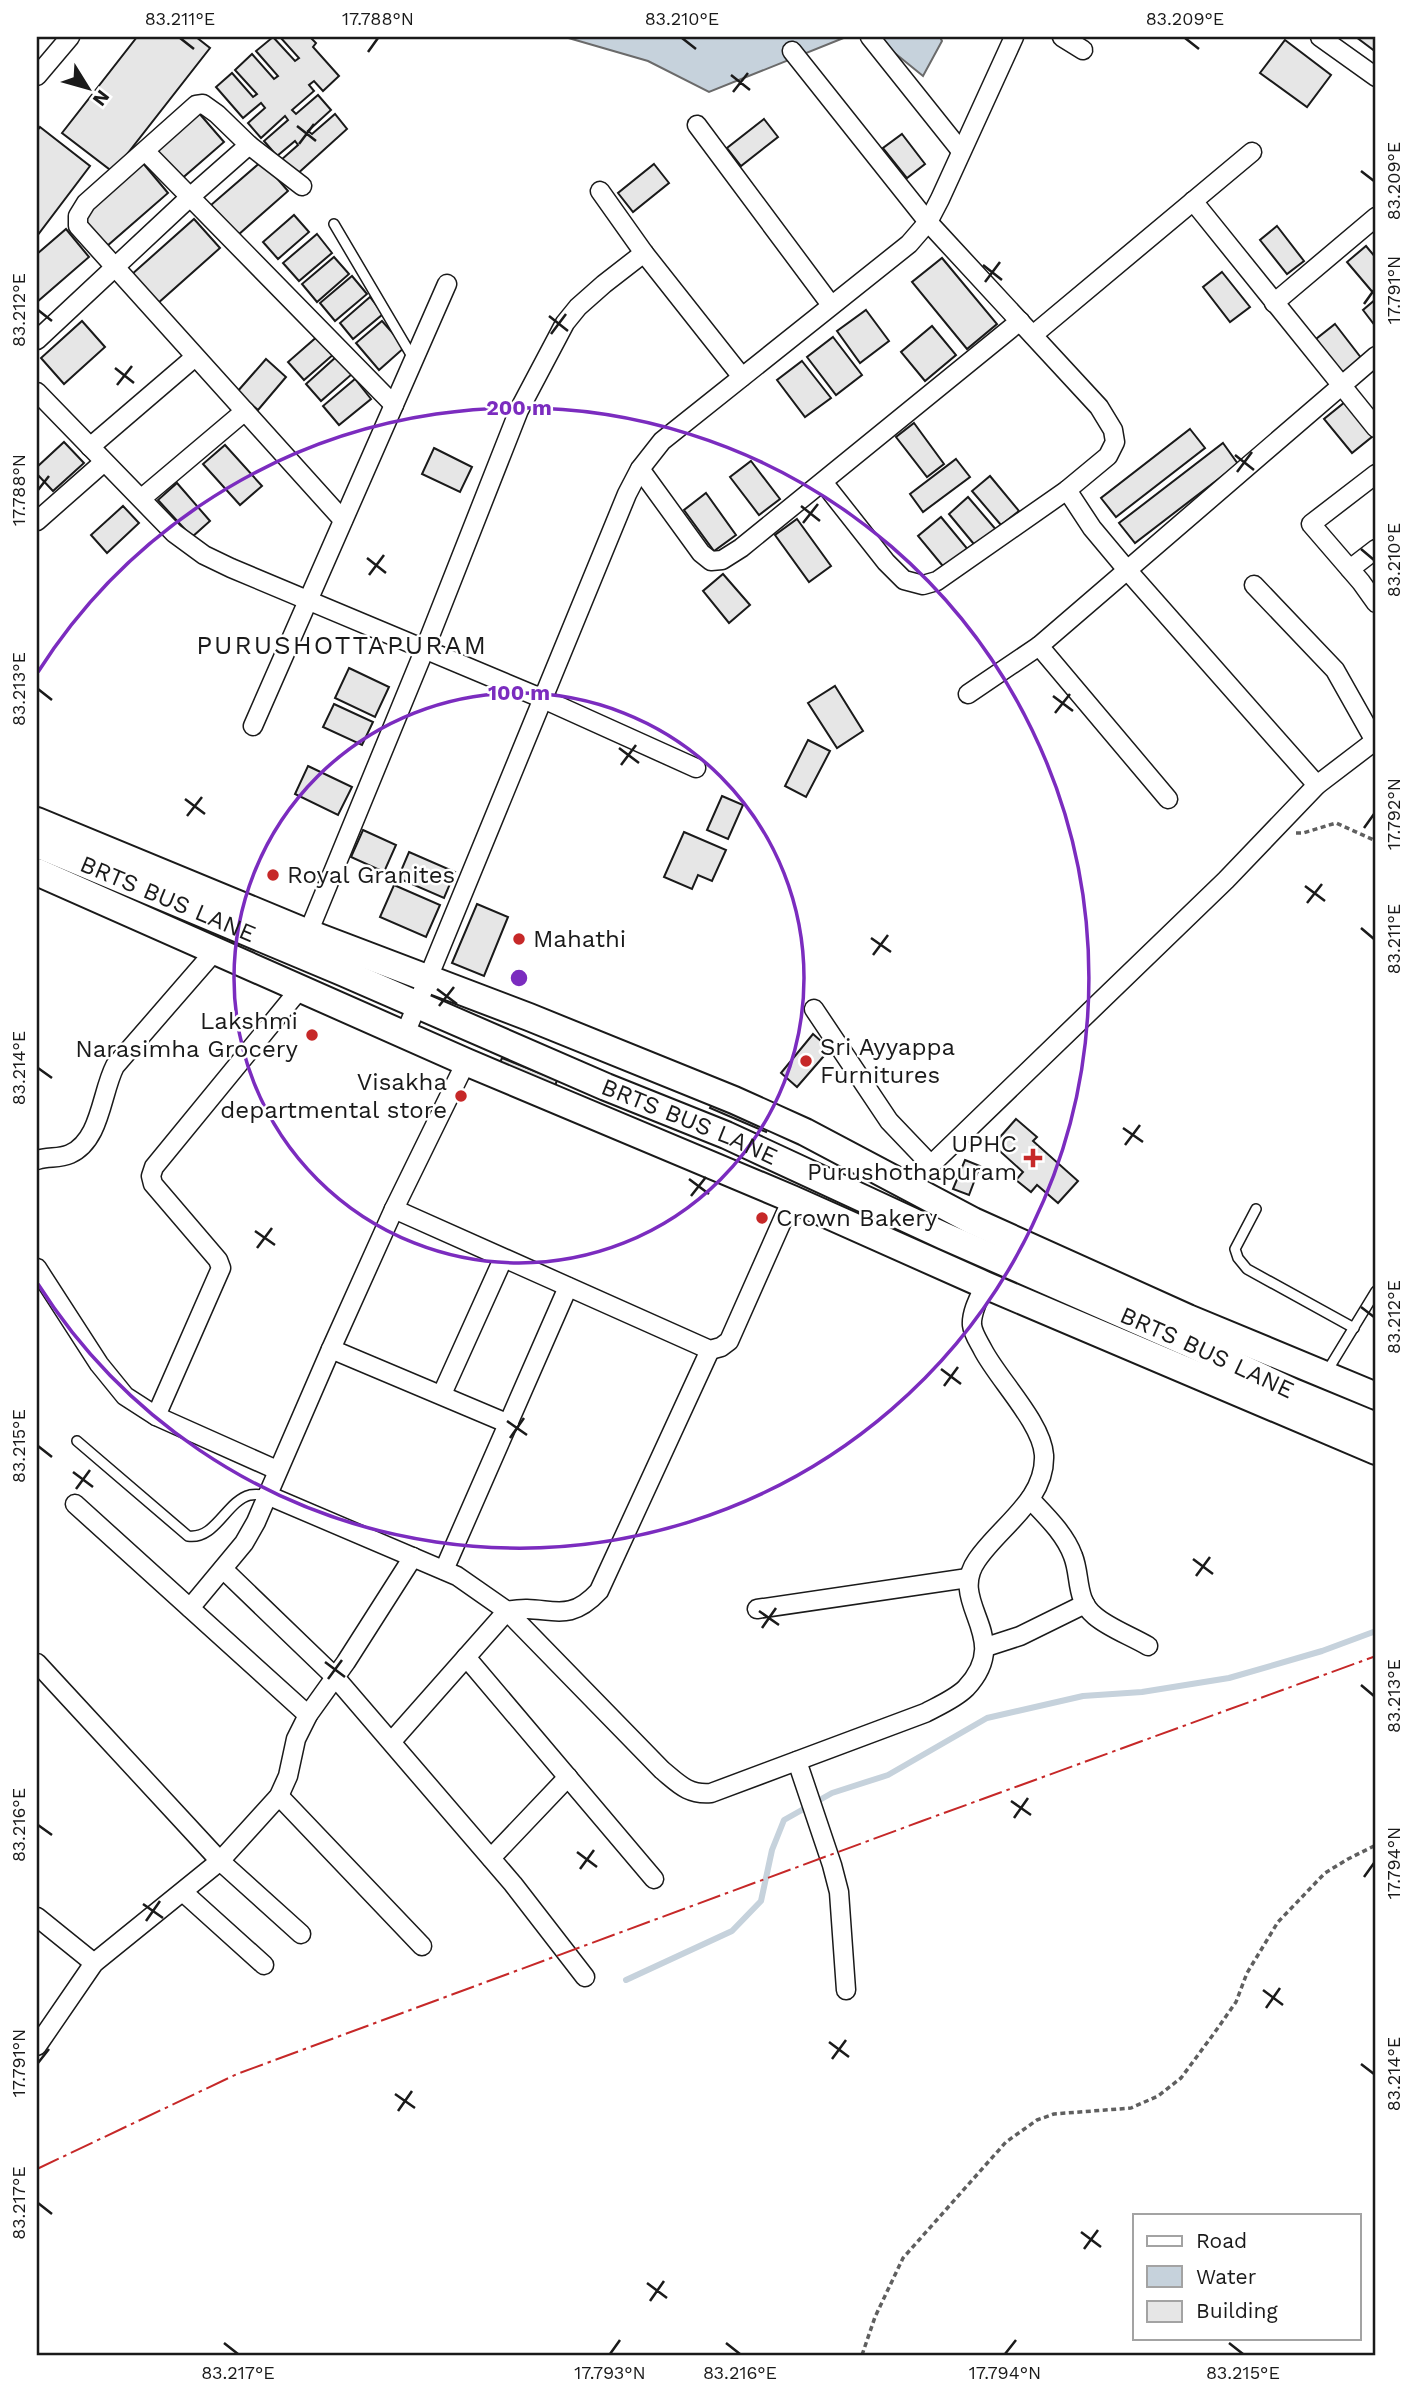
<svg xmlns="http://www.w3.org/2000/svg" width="1413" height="2392" viewBox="0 0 1413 2392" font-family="'Work Sans',sans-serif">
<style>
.water{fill:#c6d2dc;stroke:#6a6a6a;stroke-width:2}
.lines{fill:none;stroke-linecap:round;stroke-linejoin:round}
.stream{stroke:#c6d2dc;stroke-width:6}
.building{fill:#e6e6e6;stroke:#1a1a1a;stroke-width:2}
.lane-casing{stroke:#1a1a1a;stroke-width:12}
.street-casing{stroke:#1a1a1a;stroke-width:21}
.primary-casing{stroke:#1a1a1a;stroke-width:30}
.path{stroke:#5f5f5f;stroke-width:3.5;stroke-dasharray:5 3.5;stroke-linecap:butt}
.lane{stroke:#fff;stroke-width:9}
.street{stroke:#fff;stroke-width:18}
.primary{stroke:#fff;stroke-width:26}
.power{stroke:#c62828;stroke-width:2;stroke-dasharray:24 5 3.5 5;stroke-linecap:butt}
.ticks{fill:none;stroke:#1a1a1a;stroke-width:2.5}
.ring{fill:none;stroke:#7b2cbf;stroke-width:3.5}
.poi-dot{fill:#c62828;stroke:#fff;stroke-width:2.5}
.labels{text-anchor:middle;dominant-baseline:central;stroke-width:5;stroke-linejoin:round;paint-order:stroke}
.poi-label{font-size:24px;fill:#1a1a1a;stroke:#fff;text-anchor:start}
.street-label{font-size:24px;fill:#1a1a1a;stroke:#fff}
.neighbourhood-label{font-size:26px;letter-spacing:2px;fill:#1a1a1a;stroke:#fff}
.centre{fill:#7b2cbf;stroke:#fff;stroke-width:3.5}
.ring-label{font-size:21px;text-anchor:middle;font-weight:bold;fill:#7b2cbf;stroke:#fff;stroke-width:5;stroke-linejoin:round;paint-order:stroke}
.neatline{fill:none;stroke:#1a1a1a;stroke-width:2.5}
.ticks-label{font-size:18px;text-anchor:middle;fill:#1a1a1a}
</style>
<rect width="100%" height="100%" fill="#fff"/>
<g class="water">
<polygon points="565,37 846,37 709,92 648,61"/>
<polygon points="875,37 940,37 942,41 923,76"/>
</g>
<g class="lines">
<polyline class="stream" points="626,1980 732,1931 761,1901 772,1850 784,1820 832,1793 888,1775 987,1718 1083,1696 1142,1692 1229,1678 1322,1651 1376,1631"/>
</g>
<g class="building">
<polygon points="137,37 196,37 210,48 113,172 62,133"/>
<polygon points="273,37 295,61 299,58 280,37 310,37 316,43 313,47 339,76 323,91 314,81 309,85 314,91 292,110 296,114 318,95 331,110 308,131 312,134 335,114 347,129 295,176 281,160 298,145 295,141 277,156 264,141 288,120 285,116 261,138 248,123 265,108 261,103 243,118 216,87 232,73 253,97 257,94 235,70 252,54 274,79 278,76 256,51"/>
<polygon points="1356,37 1376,37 1376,52"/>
<polygon points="1285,40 1331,75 1307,107 1260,73"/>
<polygon points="198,112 224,142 179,181 153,150"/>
<polygon points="764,119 778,137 741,166 727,148"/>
<polygon points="40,127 90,166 37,236 37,131"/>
<polygon points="902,134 925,164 907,178 883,148"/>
<polygon points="262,161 288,191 238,235 211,205"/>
<polygon points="142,162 168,193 107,246 80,215"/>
<polygon points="654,164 669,183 633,212 618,193"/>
<polygon points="294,215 309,232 278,259 263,242"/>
<polygon points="194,219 220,248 157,304 131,275"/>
<polygon points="1277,226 1304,261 1287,274 1260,240"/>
<polygon points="66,229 89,257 37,302 37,254"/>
<polygon points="317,234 332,253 299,281 283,263"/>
<polygon points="1366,246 1376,258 1375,295 1347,262"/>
<polygon points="334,257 349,274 317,302 302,284"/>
<polygon points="942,258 997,324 967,349 912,282"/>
<polygon points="1222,272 1250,307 1230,322 1203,287"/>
<polygon points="352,276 367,294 335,321 320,303"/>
<polygon points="370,297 383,314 353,339 340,323"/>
<polygon points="1376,299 1376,327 1363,310"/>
<polygon points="866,310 889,341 860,363 837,331"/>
<polygon points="82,321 105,347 64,384 41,358"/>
<polygon points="382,321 405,347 379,370 356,343"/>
<polygon points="1335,324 1362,359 1342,374 1316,339"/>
<polygon points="932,326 956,355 925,381 901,352"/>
<polygon points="319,335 335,353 304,380 288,362"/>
<polygon points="833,337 862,375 836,395 807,357"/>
<polygon points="336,357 352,374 321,401 306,384"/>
<polygon points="266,359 286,377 258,410 237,392"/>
<polygon points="802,361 831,398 805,417 777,380"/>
<polygon points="355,379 371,399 339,425 323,406"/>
<polygon points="1345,402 1373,436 1352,453 1324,419"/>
<polygon points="914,423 944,464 927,477 896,437"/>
<polygon points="1190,429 1205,448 1116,517 1101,498"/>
<polygon points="64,442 84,463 53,491 37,474 37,467"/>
<polygon points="1223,443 1238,464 1135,543 1119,523"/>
<polygon points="225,445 262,486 240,505 203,464"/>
<polygon points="434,448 472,467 460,492 422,474"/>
<polygon points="956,459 970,477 923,512 910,494"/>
<polygon points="751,461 780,499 759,515 730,477"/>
<polygon points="990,476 1019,511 1001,525 972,491"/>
<polygon points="177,483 210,521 192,537 158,500"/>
<polygon points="706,493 736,535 714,551 684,510"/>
<polygon points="968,497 998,532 978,549 949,514"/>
<polygon points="123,506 139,523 107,553 91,535"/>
<polygon points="941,517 970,552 947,571 918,536"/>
<polygon points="797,519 831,566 809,582 775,535"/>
<polygon points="723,574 750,605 729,623 703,591"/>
<polygon points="349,668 389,687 375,717 335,698"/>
<polygon points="835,686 863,731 837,748 808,703"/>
<polygon points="334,704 373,722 362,745 323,727"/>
<polygon points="808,740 830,751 806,797 785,786"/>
<polygon points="308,766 352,787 338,815 295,794"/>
<polygon points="722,796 743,805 728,839 707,830"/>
<polygon points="363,830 396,845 384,872 351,857"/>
<polygon points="684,832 726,850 712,881 698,875 692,889 664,877"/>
<polygon points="409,852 455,872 444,898 398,878"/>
<polygon points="394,885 440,905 426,937 380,917"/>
<polygon points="477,904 508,917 484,976 452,963"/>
<polygon points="813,1034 830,1049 797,1087 781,1073"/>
<polygon points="502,1058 557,1080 554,1089 498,1067"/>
<polygon points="714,1100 769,1123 766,1132 710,1108"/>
<polygon points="1016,1119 1037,1137 1033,1141 1078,1181 1058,1203 1037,1185 1031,1192 1016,1180 1023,1172 993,1145"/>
<polygon points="965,1160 980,1166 969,1195 953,1189"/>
</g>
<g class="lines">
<g class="lane-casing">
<g id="lane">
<polyline points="334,224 413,358"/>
<polyline points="1256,1209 1235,1249 1238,1258 1247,1269 1354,1328"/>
<polyline points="1326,1373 1376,1291"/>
<path d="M77,1441L188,1536C216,1540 226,1501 250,1495C255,1494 262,1495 267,1495"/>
</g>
</g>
<g class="street-casing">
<g id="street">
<polyline points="870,37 961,151"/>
<polyline points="1062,37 1083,50"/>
<polyline points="1320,37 1376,77"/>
<polyline points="792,51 928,222 1099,407 1113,430 1115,442 1108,456 1067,490 937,581 923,585 904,580 886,562 823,482"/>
<polyline points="37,76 70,37"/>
<polyline points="697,125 831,305"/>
<polyline points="146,152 394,405"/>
<polyline points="302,186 249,145 217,114 203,104 196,105 86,203 78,216 78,226 343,520"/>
<polyline points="600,191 644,253 742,377"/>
<polyline points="1193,201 1376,428"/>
<polyline points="1274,303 1376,217"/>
<polyline points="1033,335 1252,152"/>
<polyline points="37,340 190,197 249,145"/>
<polyline points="37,392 174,533 204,555 231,568 541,698 696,768"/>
<polyline points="90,447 195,357"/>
<polyline points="640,469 701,553 711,561 722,560 741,548 1020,321"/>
<polyline points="1376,474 1311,524 1361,582 1376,603"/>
<polyline points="1067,490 1092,528 1128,571 1317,785"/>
<polyline points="142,498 245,411"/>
<polyline points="37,521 104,462"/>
<polyline points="1350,569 1376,549"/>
<polyline points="1254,585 1335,670 1375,741"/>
<polyline points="968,694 1039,646"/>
<polyline points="253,726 447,284"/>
<polyline points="1168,799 1039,646 1376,356"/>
<polyline points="308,933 424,651 519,410 565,323 578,307 604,284 644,253"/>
<polyline points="814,1009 889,1121 931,1165"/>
<polyline points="405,1034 627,494 640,469 662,441 909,244 928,222 940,199 1014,37"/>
<path d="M37,1160C48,1156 59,1159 70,1154C101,1140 101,1093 115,1066L214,952"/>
<polyline points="907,1188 1226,880 1317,785 1376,740"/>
<polyline points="394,1209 710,1350 721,1347 729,1341 792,1199"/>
<polyline points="37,1268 99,1364 125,1396 156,1416 277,1470"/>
<polyline points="331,1349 509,1424"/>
<polyline points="442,1394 503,1259"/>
<polyline points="156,1416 221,1268 218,1260 153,1184 151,1176 154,1167 299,990"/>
<path d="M267,1495L457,1576L507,1611L662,1770C679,1784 688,1795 711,1793L925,1713C938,1706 955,1699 966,1688C1015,1636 946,1604 977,1560C1000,1526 1046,1500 1044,1455C1042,1423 998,1379 983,1350C979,1342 973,1334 972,1325C971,1312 980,1296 985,1285"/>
<path d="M1030,1499C1046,1516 1065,1534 1073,1556C1081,1576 1075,1600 1095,1616C1109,1628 1131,1636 1148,1646"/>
<polyline points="75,1504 308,1715"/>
<polyline points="223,1569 335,1677 513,1884 585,1977"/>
<polyline points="444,1570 568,1287"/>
<polyline points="190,1608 244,1543 256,1522 331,1349 394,1209 466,1062"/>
<polyline points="757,1609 968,1578"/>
<polyline points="986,1647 1020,1636 1085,1604"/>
<polyline points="466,1657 654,1879"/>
<polyline points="37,1663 220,1861 301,1934"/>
<path d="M392,1741L507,1611C547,1602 565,1628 599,1591L710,1350"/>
<polyline points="797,1761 832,1865 839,1892 846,1990"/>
<polyline points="279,1796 422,1946"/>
<polyline points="491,1858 568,1777"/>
<polyline points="183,1892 264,1965"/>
<polyline points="37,1917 94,1963"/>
<polyline points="37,2046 94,1963 220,1861 279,1796 288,1776 296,1739 308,1715 346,1662 413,1557"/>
</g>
</g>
<g class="primary-casing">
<g id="primary">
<polyline points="37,821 308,933 529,1017 734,1100 805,1132 973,1221 1188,1318 1376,1396"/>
<path id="s1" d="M37,844L342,972L606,1087L726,1135L944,1236L1186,1342L1293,1392L1376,1426"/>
<polyline points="37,872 466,1062 792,1199 985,1285 1376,1451"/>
</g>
</g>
<g class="path">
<polyline points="1296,833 1303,833 1336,823 1376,841"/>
<polyline points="862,2355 875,2317 903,2258 1006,2142 1037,2120 1054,2114 1131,2108 1158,2096 1181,2078 1215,2032 1236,2002 1247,1973 1278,1922 1325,1873 1348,1859 1376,1845"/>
</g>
<use href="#lane" class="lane"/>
<use href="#street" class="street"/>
<use href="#primary" class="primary"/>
<polyline class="power" points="37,2169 237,2074 922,1821 1376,1656"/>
</g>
<path class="ticks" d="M180,38L194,49M682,38L696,49M1185,38L1199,49M368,52L378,38M731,75L750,90M733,92L748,73M297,126L316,141M299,144L314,124M1361,171L1374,181M983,265L1002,280M985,282L1000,262M1364,304L1374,290M38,310L52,321M549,316L568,331M551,334L566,314M115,368L134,383M117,385L132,366M1235,455L1254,470M1237,472L1252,452M38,490L49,476M801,506L820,521M803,523L818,504M1361,549L1374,560M367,558L386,573M369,575L384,555M38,689L52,700M1053,696L1073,711M1055,713L1070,694M619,748L639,763M621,765L636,745M185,799L205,814M187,816L202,797M1364,828L1374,814M1305,886L1325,901M1307,903L1322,884M1361,928L1374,939M871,938L891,952M873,955L888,935M437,989L457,1004M439,1006L454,987M38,1068L52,1078M1123,1128L1143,1142M1125,1145L1140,1125M689,1179L709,1194M691,1196L706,1177M255,1231L275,1245M257,1248L272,1228M1361,1307L1374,1317M941,1369L961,1384M944,1386L958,1367M507,1421L527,1435M510,1438L524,1418M38,1446L52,1457M73,1472L93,1487M76,1489L90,1470M1193,1559L1213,1574M1196,1576L1210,1557M759,1611L779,1625M762,1628L776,1608M325,1662L345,1677M328,1679L342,1660M1361,1685L1374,1696M1011,1801L1031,1815M1014,1818L1028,1798M38,1825L52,1835M577,1852L597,1867M580,1869L594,1850M1364,1877L1374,1863M143,1904L163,1918M146,1921L160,1901M1263,1990L1283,2005M1266,2008L1280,1988M829,2042L849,2057M832,2059L846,2040M38,2063L49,2049M1361,2064L1374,2074M395,2094L415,2108M398,2111L412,2091M38,2203L52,2214M1081,2232L1101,2247M1084,2249L1098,2230M647,2283L667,2298M650,2301L664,2281M224,2343L238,2354M726,2343L740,2354M1229,2343L1243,2354M610,2354L620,2340M1005,2354L1016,2340"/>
<g class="ring">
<circle cx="519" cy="978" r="285"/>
<path d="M38 672A570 570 0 1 1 38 1284"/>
</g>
<g class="poi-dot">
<circle cx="273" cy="875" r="7"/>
<circle cx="519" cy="939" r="7"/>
<circle cx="312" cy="1035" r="7"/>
<circle cx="806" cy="1061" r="7"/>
<circle cx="461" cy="1096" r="7"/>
<path d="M1029.5 1147.5h7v7h7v7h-7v7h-7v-7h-7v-7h7z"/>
<circle cx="762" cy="1218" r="7"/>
</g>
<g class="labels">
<g class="poi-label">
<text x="287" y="875">Royal Granites</text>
<text x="533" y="939">Mahathi</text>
<text x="298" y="1021" text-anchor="end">Lakshmi<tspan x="298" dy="28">Narasimha Grocery</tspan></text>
<text x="820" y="1047">Sri Ayyappa<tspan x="820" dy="28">Furnitures</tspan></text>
<text x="447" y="1082" text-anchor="end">Visakha<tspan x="447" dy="28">departmental store</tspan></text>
<text x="1017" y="1144" text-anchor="end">UPHC<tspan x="1017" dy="28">Purushothapuram</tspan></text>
<text x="776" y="1218">Crown Bakery</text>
</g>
<g class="street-label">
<text stroke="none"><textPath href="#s1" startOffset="142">BRTS BUS LANE</textPath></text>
<text stroke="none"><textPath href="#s1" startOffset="709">BRTS BUS LANE</textPath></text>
<text stroke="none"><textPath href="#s1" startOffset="1276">BRTS BUS LANE</textPath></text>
</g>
<g class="neighbourhood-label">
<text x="342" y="645">PURUSHOTTAPURAM</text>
</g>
</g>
<circle cx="519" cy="978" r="10" class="centre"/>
<g class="ring-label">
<text x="519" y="415">200 m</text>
<text x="519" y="700">100 m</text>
</g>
<rect width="1413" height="2392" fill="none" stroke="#ffffff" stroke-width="77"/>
<rect x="1133" y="2214" width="228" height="126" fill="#ffffff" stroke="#a3a3a3" stroke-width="2"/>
<rect x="1147" y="2236" width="35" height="10" fill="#ffffff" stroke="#a3a3a3" stroke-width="2"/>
<text x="1196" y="2248" font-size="21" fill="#1a1a1a">Road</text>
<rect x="1147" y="2266" width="35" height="21" fill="#c6d2dc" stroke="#a3a3a3" stroke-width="2"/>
<text x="1196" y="2284" font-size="21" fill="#1a1a1a">Water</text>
<rect x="1147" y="2301" width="35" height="21" fill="#e6e6e6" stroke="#a3a3a3" stroke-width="2"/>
<text x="1196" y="2318" font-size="21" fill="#1a1a1a">Building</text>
<g transform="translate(88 88) rotate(127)" stroke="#ffffff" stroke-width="5" paint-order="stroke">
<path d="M0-5L12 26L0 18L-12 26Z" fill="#1a1a1a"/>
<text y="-10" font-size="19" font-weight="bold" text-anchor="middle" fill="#1a1a1a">N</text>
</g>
<rect x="38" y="38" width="1336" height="2316" class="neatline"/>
<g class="ticks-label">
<text x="180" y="25">83.211°E</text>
<text x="378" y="25">17.788°N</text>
<text x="682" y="25">83.210°E</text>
<text x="1185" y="25">83.209°E</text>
<text transform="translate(1394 181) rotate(-90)" y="6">83.209°E</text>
<text transform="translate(1394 290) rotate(-90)" y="6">17.791°N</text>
<text transform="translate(19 310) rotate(-90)" y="6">83.212°E</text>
<text transform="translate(19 490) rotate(-90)" y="6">17.788°N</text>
<text transform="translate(1394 560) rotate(-90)" y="6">83.210°E</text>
<text transform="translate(19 689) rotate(-90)" y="6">83.213°E</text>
<text transform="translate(1394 814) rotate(-90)" y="6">17.792°N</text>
<text transform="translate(1394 939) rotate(-90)" y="6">83.211°E</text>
<text transform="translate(19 1068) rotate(-90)" y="6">83.214°E</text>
<text transform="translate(1394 1317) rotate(-90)" y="6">83.212°E</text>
<text transform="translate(19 1446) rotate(-90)" y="6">83.215°E</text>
<text transform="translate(1394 1696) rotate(-90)" y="6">83.213°E</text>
<text transform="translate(19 1825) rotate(-90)" y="6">83.216°E</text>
<text transform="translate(1394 1863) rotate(-90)" y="6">17.794°N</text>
<text transform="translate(19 2063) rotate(-90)" y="6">17.791°N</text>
<text transform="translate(1394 2074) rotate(-90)" y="6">83.214°E</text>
<text transform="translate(19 2203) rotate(-90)" y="6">83.217°E</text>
<text x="238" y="2379">83.217°E</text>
<text x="610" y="2379">17.793°N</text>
<text x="740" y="2379">83.216°E</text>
<text x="1005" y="2379">17.794°N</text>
<text x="1243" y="2379">83.215°E</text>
</g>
</svg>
